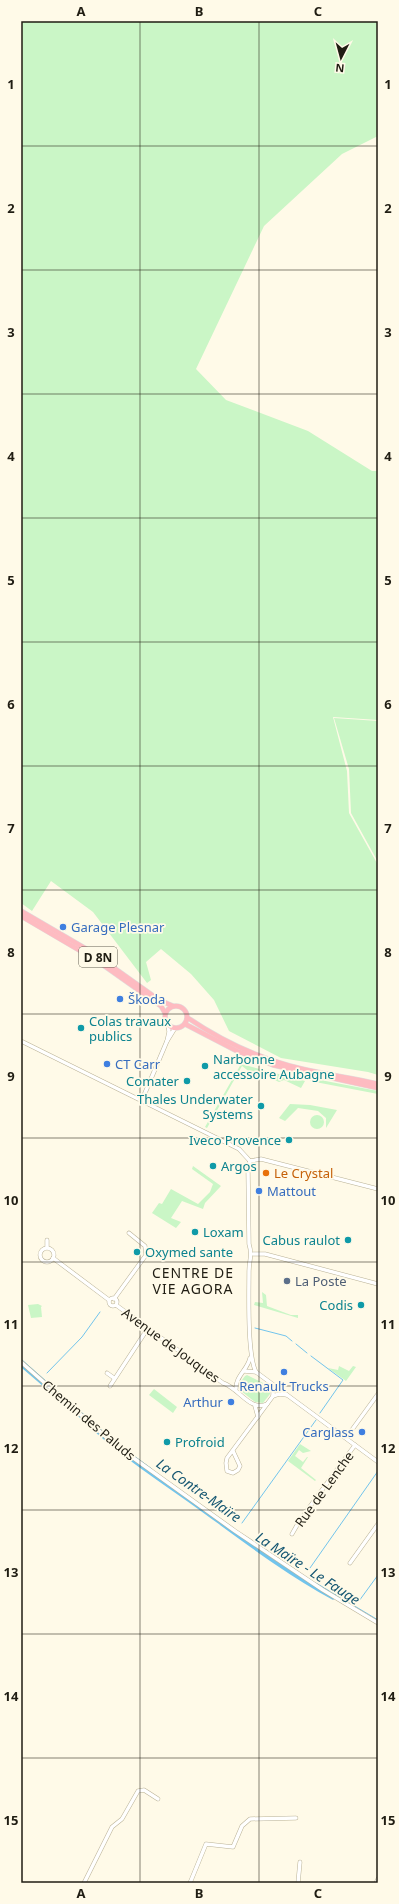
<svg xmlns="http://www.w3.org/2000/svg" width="399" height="1904" viewBox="0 0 399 1904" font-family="'Noto Sans',sans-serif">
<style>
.green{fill:#caf6c6}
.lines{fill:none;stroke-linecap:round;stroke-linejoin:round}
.stream{stroke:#72c4ec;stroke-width:1}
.canal{stroke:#72c4ec;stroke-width:3.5}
.minor-casing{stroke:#bab296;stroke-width:4.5}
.major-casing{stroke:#e0dfde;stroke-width:5.5}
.minor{stroke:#fff;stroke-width:3.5}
.major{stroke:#febbc1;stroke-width:4.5}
.grid{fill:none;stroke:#201d13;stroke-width:1;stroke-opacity:0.55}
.shop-dot{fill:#3f7fe0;stroke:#fffae8;stroke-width:1.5}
.culture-dot{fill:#0f9aa8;stroke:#fffae8;stroke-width:1.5}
.food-dot{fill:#e8710a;stroke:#fffae8;stroke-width:1.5}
.service-dot{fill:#5c6f8a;stroke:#fffae8;stroke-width:1.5}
.labels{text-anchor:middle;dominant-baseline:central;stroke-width:3.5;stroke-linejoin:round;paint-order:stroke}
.shield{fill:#fffae8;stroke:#635f53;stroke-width:1}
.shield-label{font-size:12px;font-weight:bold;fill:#201d13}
.shop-label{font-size:13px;fill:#366cbe;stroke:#fffae8;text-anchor:start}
.culture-label{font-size:13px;fill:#0d838f;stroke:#fffae8;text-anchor:start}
.food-label{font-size:13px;fill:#c56008;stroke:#fffae8;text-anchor:start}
.service-label{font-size:13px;fill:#4e5e75;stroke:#fffae8;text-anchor:start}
.street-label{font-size:13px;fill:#201d13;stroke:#fffae8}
.neighbourhood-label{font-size:14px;letter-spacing:1px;fill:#201d13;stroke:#fffae8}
.water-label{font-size:14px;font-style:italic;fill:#165772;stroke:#fffae8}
.neatline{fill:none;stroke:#201d13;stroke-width:1.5}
.grid-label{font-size:13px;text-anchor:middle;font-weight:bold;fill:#201d13}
</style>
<rect width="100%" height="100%" fill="#fffae8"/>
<g class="green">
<polygon points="21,21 378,21 378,136 342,154 264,226 196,369 226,400 308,431 372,471 378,471 378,720 333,717 347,771 349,813 378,865 378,1075 368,1072 281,1058 229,1031 214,1000 191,974 161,949 146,962 151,980 147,983 93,912 51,881 32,911 21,903"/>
<polygon points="334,718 378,721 378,862 351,813 349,769"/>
<polygon points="241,1064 305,1081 301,1088 284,1080 279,1082 266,1076 259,1079 250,1076 251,1073 242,1066 207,1128 205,1127"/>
<polygon points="310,1078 378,1091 378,1094 310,1081"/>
<polygon points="290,1104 310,1105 337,1110 326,1128 326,1118 318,1111 298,1108 285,1121 279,1118"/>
<circle cx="317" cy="1122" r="7"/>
<polygon points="193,1166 221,1186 205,1203 203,1209 182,1201 171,1218 181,1222 176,1228 152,1213 159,1203 162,1204 171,1189 198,1204 210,1192 213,1184 192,1169"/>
<polygon points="262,1292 266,1295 267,1306 291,1315 298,1315 298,1318 254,1305 255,1302 263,1303"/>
<polygon points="38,1304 42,1306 41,1307 42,1317 31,1318 28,1305"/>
<polygon points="339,1366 349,1371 353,1366 356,1367 346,1381 328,1368 338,1370"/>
<polygon points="247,1375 267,1385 270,1389 270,1394 263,1403 255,1402 241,1391 239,1384 245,1376"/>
<polygon points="154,1389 177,1407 173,1413 149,1395"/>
<polygon points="300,1444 311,1451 303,1453 299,1450 295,1456 303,1462 307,1457 308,1457 301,1468 316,1480 315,1481 288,1461"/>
</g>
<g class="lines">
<g class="stream">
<polyline points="255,1328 286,1336 292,1341"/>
<polyline points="296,1344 307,1353"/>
<polyline points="311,1356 343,1380 320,1413"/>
<polyline points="21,1359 115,1442 152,1469"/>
<polyline points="47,1373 82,1337 100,1312"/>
<polyline points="242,1523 316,1420"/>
<polyline points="310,1568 378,1471"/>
<polyline points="316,1583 378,1620"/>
<polyline points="359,1601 378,1575"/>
</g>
<g class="canal">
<polyline points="21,1365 85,1420"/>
<path d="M92,1427C125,1457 162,1481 197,1506C241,1538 285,1572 333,1598"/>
</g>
<g class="minor-casing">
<g id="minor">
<polyline points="168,1024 169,1032 167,1041 175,1028"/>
<polyline points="21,1041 239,1149 250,1161"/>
<polyline points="142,1100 167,1041"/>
<path d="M250,1161L248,1169L249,1244C253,1256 249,1259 249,1271C249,1293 247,1355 256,1372"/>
<polyline points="250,1161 261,1159 378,1189"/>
<polyline points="47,1240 47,1247"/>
<circle cx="47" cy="1255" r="7"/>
<polyline points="253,1254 265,1254 378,1284"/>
<polyline points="53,1258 109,1300"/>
<circle cx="113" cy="1302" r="4"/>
<polyline points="114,1299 146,1255 145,1246 129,1233"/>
<path d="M116,1305L223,1383C239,1388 250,1412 267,1404"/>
<polyline points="21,1362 114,1444 235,1531 323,1590 378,1623"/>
<polyline points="244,1371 256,1372 378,1462"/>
<polyline points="107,1373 114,1378"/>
<polyline points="110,1386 148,1328"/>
<path d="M236,1389C235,1377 248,1369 250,1358"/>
<polyline points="273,1396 279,1394 287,1395"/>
<polyline points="255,1406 258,1417"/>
<polyline points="346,1438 378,1394"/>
<polyline points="233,1451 240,1466 238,1470 233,1473 227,1471 226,1463 227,1458 273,1396 273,1385"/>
<polyline points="292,1534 300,1520 355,1445"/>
<polyline points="350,1563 378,1524"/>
<polyline points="84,1883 112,1827 122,1819 138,1791 144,1790 158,1799"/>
<polyline points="190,1883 206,1844 233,1847 242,1826 250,1819 296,1818"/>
<polyline points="298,1883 300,1862"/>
<polyline points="376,1883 378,1879"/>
</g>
</g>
<g class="major-casing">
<g id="major">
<polyline points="21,911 93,953 159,1000 173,1006"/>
<polyline points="21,916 96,960 161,1006 165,1013"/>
<circle cx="176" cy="1017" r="11"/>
<path d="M188,1018C219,1039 254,1056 290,1066C319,1074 349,1077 378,1084"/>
<polyline points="185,1024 237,1051 273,1065 378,1088"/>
</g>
</g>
<use href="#minor" class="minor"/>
<use href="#major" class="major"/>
</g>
<path class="grid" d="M140,21V1883M259,21V1883M21,146H378M21,270H378M21,394H378M21,518H378M21,642H378M21,766H378M21,890H378M21,1014H378M21,1138H378M21,1262H378M21,1386H378M21,1510H378M21,1634H378M21,1758H378"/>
<g class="shop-dot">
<circle cx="63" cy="927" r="4"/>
<circle cx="120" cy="999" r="4"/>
<circle cx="107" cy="1064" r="4"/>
<circle cx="259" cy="1191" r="4"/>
<circle cx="284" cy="1372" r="4"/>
<circle cx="231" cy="1402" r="4"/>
<circle cx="362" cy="1432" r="4"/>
</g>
<g class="culture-dot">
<circle cx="81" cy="1028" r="4"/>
<circle cx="205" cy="1066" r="4"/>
<circle cx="187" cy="1081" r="4"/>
<circle cx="261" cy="1106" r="4"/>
<circle cx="289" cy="1140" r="4"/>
<circle cx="213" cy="1166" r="4"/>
<circle cx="195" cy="1232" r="4"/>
<circle cx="348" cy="1240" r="4"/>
<circle cx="137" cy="1252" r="4"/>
<circle cx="361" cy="1305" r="4"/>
<circle cx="167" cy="1442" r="4"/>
</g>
<circle class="food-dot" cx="266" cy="1173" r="4"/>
<circle class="service-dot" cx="287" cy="1281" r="4"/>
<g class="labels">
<rect class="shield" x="79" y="947" width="38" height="20" rx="3"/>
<g class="shield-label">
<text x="98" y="957">D 8N</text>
</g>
<g class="shop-label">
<text x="71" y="927">Garage Plesnar</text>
<text x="128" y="999">Škoda</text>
<text x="115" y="1064">CT Carr</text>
<text x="267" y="1191">Mattout</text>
<text x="284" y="1386" text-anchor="middle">Renault Trucks</text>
<text x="223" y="1402" text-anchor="end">Arthur</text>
<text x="354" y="1432" text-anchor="end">Carglass</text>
</g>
<g class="culture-label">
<text x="89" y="1021">Colas travaux<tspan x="89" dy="15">publics</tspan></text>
<text x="213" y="1059">Narbonne<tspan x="213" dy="15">accessoire Aubagne</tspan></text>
<text x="179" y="1081" text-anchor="end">Comater</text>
<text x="253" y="1099" text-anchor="end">Thales Underwater<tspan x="253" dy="15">Systems</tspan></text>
<text x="281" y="1140" text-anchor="end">Iveco Provence</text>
<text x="221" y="1166">Argos</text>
<text x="203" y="1232">Loxam</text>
<text x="340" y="1240" text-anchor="end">Cabus raulot</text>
<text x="145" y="1252">Oxymed sante</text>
<text x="353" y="1305" text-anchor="end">Codis</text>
<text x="175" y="1442">Profroid</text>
</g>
<g class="food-label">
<text x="274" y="1173">Le Crystal</text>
</g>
<g class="service-label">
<text x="295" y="1281">La Poste</text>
</g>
<g class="street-label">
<text transform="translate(171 1345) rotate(36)">Avenue de Jouques</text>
<text transform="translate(89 1420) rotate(40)">Chemin des Paluds</text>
<text transform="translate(324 1489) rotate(-54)">Rue de Lenche</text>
</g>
<g class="neighbourhood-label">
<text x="193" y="1272">CENTRE DE<tspan x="193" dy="16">VIE AGORA</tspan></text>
</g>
<g class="water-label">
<text transform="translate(199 1490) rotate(35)">La Contre-Maïre</text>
<text transform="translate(308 1568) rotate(33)">La Maïre - Le Fauge</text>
</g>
</g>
<rect width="399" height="1904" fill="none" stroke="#fffae8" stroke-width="44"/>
<g transform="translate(341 58) rotate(186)" stroke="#fffae8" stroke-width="3" paint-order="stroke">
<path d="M0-3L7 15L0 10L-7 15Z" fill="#201d13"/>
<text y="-6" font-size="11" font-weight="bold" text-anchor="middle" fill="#201d13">N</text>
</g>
<rect x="22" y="22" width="355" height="1860" class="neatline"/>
<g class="grid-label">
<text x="81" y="16">A</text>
<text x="199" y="16">B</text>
<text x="318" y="16">C</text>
<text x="11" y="89">1</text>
<text x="388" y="89">1</text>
<text x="11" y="213">2</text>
<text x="388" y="213">2</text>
<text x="11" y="337">3</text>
<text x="388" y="337">3</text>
<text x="11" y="461">4</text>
<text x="388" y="461">4</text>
<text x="11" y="585">5</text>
<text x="388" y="585">5</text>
<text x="11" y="709">6</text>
<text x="388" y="709">6</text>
<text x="11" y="833">7</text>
<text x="388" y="833">7</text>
<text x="11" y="957">8</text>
<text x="388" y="957">8</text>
<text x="11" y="1081">9</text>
<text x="388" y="1081">9</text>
<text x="11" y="1205">10</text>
<text x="388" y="1205">10</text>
<text x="11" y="1329">11</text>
<text x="388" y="1329">11</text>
<text x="11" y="1453">12</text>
<text x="388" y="1453">12</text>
<text x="11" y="1577">13</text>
<text x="388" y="1577">13</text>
<text x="11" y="1701">14</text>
<text x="388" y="1701">14</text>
<text x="11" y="1825">15</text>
<text x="388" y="1825">15</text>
<text x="81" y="1898">A</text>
<text x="199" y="1898">B</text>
<text x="318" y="1898">C</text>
</g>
</svg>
